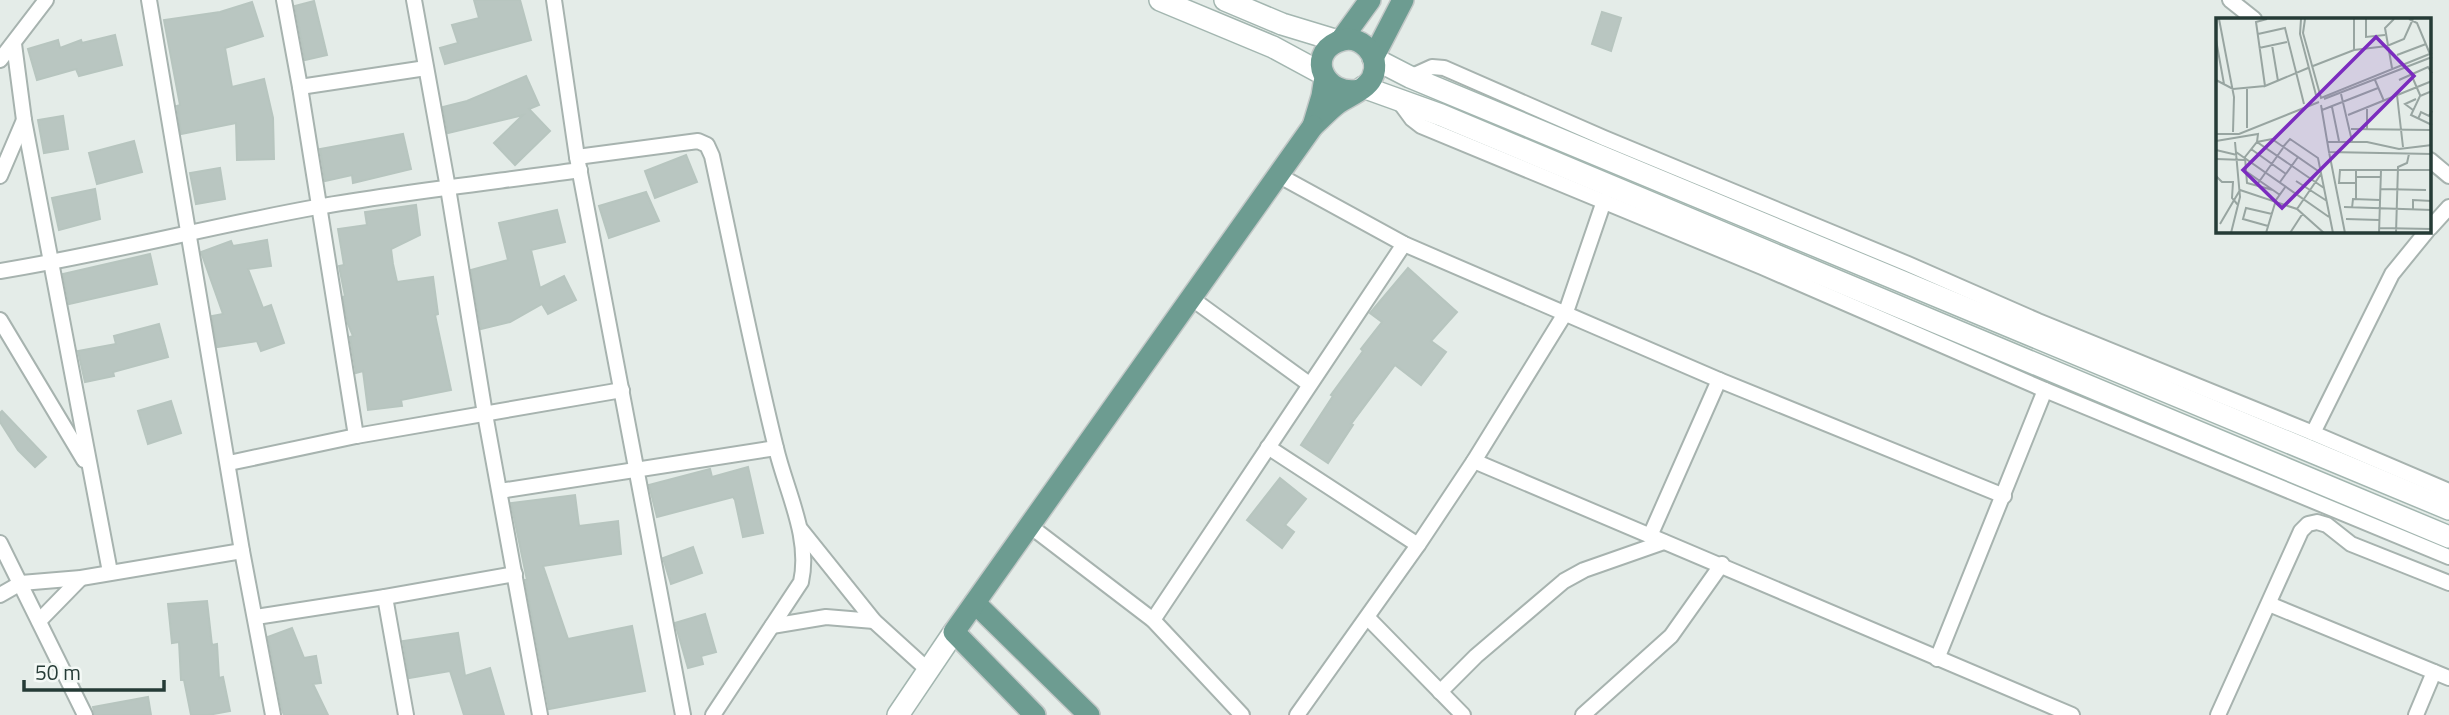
<svg xmlns="http://www.w3.org/2000/svg" width="2449" height="715" viewBox="0 0 2449 715" font-family="'Titillium Web',sans-serif">
<style>
.building{fill:#b9c6c1;stroke:#b7c5bf;stroke-width:2}
.lines{fill:none;stroke-linecap:round;stroke-linejoin:round}
.street-casing{stroke:#a7b3af;stroke-width:18}
.secondary-casing{stroke:#a3b6b0;stroke-width:24}
.primary-casing{stroke:#c2c8c7;stroke-width:24}
.street{stroke:#fff;stroke-width:14}
.secondary{stroke:#fff;stroke-width:21}
.primary{stroke:#6d9c91;stroke-width:21}
.inset-road{fill:none;stroke:#98a5a1;stroke-width:2}
.view{fill:#7b2cbf;fill-opacity:0.15;stroke:#7b2cbf;stroke-width:3.5}
.inset-edge{fill:none;stroke:#253b36;stroke-width:3.5}
</style>
<rect width="100%" height="100%" fill="#e4ece8"/>
<g class="building">
<polygon points="474,0 520,0 531,40 445,64 440,48 458,43 452,25 479,18"/>
<polygon points="314,1 327,55 305,60 295,6"/>
<polygon points="252,2 263,36 225,48 232,87 264,79 273,118 274,159 237,160 236,123 181,134 177,106 180,105 164,20 220,12"/>
<polygon points="1602,12 1621,18 1611,51 1592,44"/>
<polygon points="115,35 122,65 79,76 76,69 37,80 28,49 58,40 60,48 81,40 82,43"/>
<polygon points="526,76 539,105 529,109 550,131 515,165 494,143 523,115 448,133 443,107 467,101"/>
<polygon points="63,116 68,149 44,153 38,120"/>
<polygon points="403,134 411,169 353,183 352,175 325,181 320,149"/>
<polygon points="134,141 142,172 97,184 89,153"/>
<polygon points="686,155 697,182 655,198 645,171"/>
<polygon points="220,168 225,199 196,204 190,173"/>
<polygon points="95,189 100,219 59,230 52,198"/>
<polygon points="646,192 659,221 609,238 599,206"/>
<polygon points="416,205 420,235 391,249 393,264 397,282 433,277 438,314 435,315 451,390 401,400 402,406 368,410 363,371 356,373 350,337 353,336 348,324 343,297 345,296 339,266 344,265 338,229 367,225 365,212"/>
<polygon points="557,210 565,242 531,250 540,288 564,276 576,300 548,314 542,304 510,322 481,329 471,270 508,260 499,223"/>
<polygon points="267,240 271,266 248,269 263,308 271,305 284,343 261,351 257,341 217,347 212,316 223,314 201,252 231,241 233,246"/>
<polygon points="150,254 157,284 69,304 63,274"/>
<polygon points="1408,268 1457,312 1431,341 1446,352 1421,385 1395,365 1351,424 1353,425 1328,463 1301,445 1333,396 1331,395 1363,351 1361,349 1382,322 1370,313"/>
<polygon points="159,324 168,357 113,372 114,376 85,382 78,351 116,344 114,336"/>
<polygon points="171,401 181,433 148,444 138,411"/>
<polygon points="2,411 46,457 35,467 18,450 0,422 0,413"/>
<polygon points="748,467 763,533 743,537 735,500 733,497 657,517 649,485 710,469 712,477"/>
<polygon points="1280,478 1306,499 1285,525 1294,532 1282,548 1247,520"/>
<polygon points="575,495 579,526 618,521 621,554 543,566 568,639 632,626 645,691 549,709 525,580 527,580 511,503"/>
<polygon points="693,547 702,573 671,584 663,558"/>
<polygon points="207,601 212,645 217,644 219,678 223,677 230,711 208,715 191,715 184,680 181,680 179,642 172,643 168,604"/>
<polygon points="705,614 716,652 701,656 703,664 688,668 675,623"/>
<polygon points="292,628 304,658 316,656 321,683 313,684 328,715 284,715 282,710 268,637"/>
<polygon points="458,633 465,676 490,668 504,715 464,715 450,671 409,678 403,641"/>
<polygon points="148,697 151,715 95,715 93,707"/>
</g>
<g class="lines">
<g class="street-casing">
<g id="street">
<polyline points="149,0 242,551 273,715"/>
<polyline points="284,0 300,87 356,436"/>
<polyline points="414,0 448,188 485,414 540,715"/>
<polyline points="554,0 577,157 683,715"/>
<polyline points="2230,0 2254,19"/>
<polyline points="14,44 24,120 110,572"/>
<polyline points="0,60 46,0"/>
<polyline points="1410,77 1432,67 1444,68 1604,138 1908,264 2038,321 2313,433 2449,491"/>
<polyline points="300,87 426,68"/>
<polyline points="1398,100 1412,119 1421,126 1762,267 2045,390 2449,557"/>
<path d="M577,157L698,141L707,145L712,156C733,253 752,351 776,448C786,491 811,537 801,582L713,715"/>
<polyline points="2430,160 2449,176"/>
<polyline points="1278,175 1404,244 1719,380 2004,496"/>
<polyline points="0,176 24,120"/>
<polyline points="2430,228 2449,207"/>
<path d="M0,271C106,254 211,226 317,207C404,192 493,182 580,170"/>
<polyline points="1191,298 1309,384"/>
<polyline points="0,320 84,460"/>
<polyline points="2313,433 2392,274 2427,231"/>
<polyline points="1268,447 1418,545"/>
<polyline points="1474,461 2072,715"/>
<polyline points="229,463 356,436 622,390"/>
<polyline points="500,491 776,448"/>
<polyline points="1030,526 1153,620 1242,715"/>
<polyline points="801,530 874,621 929,671"/>
<polyline points="1650,536 1719,380"/>
<polyline points="0,543 85,715"/>
<polyline points="0,595 21,583 81,578 242,551"/>
<polyline points="385,597 406,715"/>
<polyline points="2269,604 2449,678"/>
<polyline points="256,617 385,597 515,574"/>
<polyline points="1368,618 1463,715"/>
<polyline points="1153,620 1404,244"/>
<polyline points="39,621 81,578"/>
<polyline points="772,626 826,617 874,621"/>
<polyline points="1937,659 2045,390"/>
<polyline points="1440,692 1476,656 1564,581 1584,570 1664,542"/>
<polyline points="1297,715 1418,545 1474,461 1566,312 1604,201"/>
<polyline points="1583,715 1671,636 1722,564"/>
<polyline points="2218,715 2301,531 2308,524 2317,522 2327,525 2351,544 2449,583"/>
<polyline points="2416,715 2434,672"/>
</g>
</g>
<g class="secondary-casing">
<g id="secondary">
<polyline points="1160,0 1273,47 1323,74"/>
<polyline points="1225,0 1282,24 1338,41"/>
<polyline points="1373,58 1410,77 2449,509"/>
<polyline points="1363,87 1441,115 2449,537"/>
<polyline points="898,715 954,632"/>
</g>
</g>
<g class="primary-casing">
<g id="primary">
<polyline points="1341,40 1370,0"/>
<polyline points="1373,58 1403,0"/>
<path d="M1325,77L1322,96L1313,126C1321,119 1329,110 1337,104C1348,96 1366,90 1372,78C1383,56 1359,31 1337,42C1306,56 1325,97 1359,90"/>
<polyline points="975,603 1089,715"/>
<polyline points="1035,715 954,632 1313,126"/>
</g>
</g>
<use href="#street" class="street"/>
<use href="#secondary" class="secondary"/>
<use href="#primary" class="primary"/>
</g>
<g transform="translate(2216 18)">
<rect width="215" height="215" fill="#e4ece8"/>
<path class="inset-road" d="M3,1L18,79L17,114M51,1L40,4L49,68L92,50M85,1L84,16L100,77M89,1L87,15L105,80L216,35M150,1V19L169,17M193,1L201,5L214,36M42,16L69,10L88,86M0,22L8,66M56,27L62,63M43,30L71,24M138,32V1M181,37L210,26M97,48L138,32L171,28L188,21L197,1M176,50L169,10L178,1M195,56L204,77M0,62L17,71L49,68M159,62L168,83M183,62L212,49L216,55M31,70V110M216,73L204,78L195,97L216,107M125,76L136,123M181,77L187,129M108,81L216,39M105,87L113,134L216,136M116,89L123,123M151,89V111M106,92L162,70M197,92L189,86L200,81M132,97L216,63M202,101L205,94L213,98L216,93M135,111L214,112M0,116H23L103,84M0,123L42,116L41,124L108,170M111,124H151L183,131L216,127M67,129L74,121L102,140L117,215M35,131L70,156M0,132L21,137M20,134L113,199M113,134L129,215M0,141L29,142M31,154L64,177M0,158L6,164H17L16,180L22,187M140,159H165M80,163L111,183M64,164L82,139M140,165H123L124,152H216M40,168L67,130M164,171L210,172M57,172L31,165L29,139L41,124L56,121L105,155M140,181V151M128,189L216,192M136,190L137,181L164,182M81,191L105,156M197,191V182L216,183M130,201L163,202M4,206L24,172L81,191L108,215M52,208L27,201L30,190L56,196M163,210L216,211M15,215L24,179L19,124M50,215L60,182L70,168M74,215L87,195M163,215L165,152M180,215L182,149L191,145L193,136"/>
<path class="view" d="M160,19L198,58L66,190L27,152Z"/>
<rect width="215" height="215" class="inset-edge"/>
</g>
<path d="M24 680v10h140v-10" fill="none" stroke="#253b36" stroke-width="3.5"/>
<text x="35" y="680" font-size="21" fill="#253b36" stroke="#f4f9f6" stroke-width="5" paint-order="stroke">50 m</text>
</svg>
